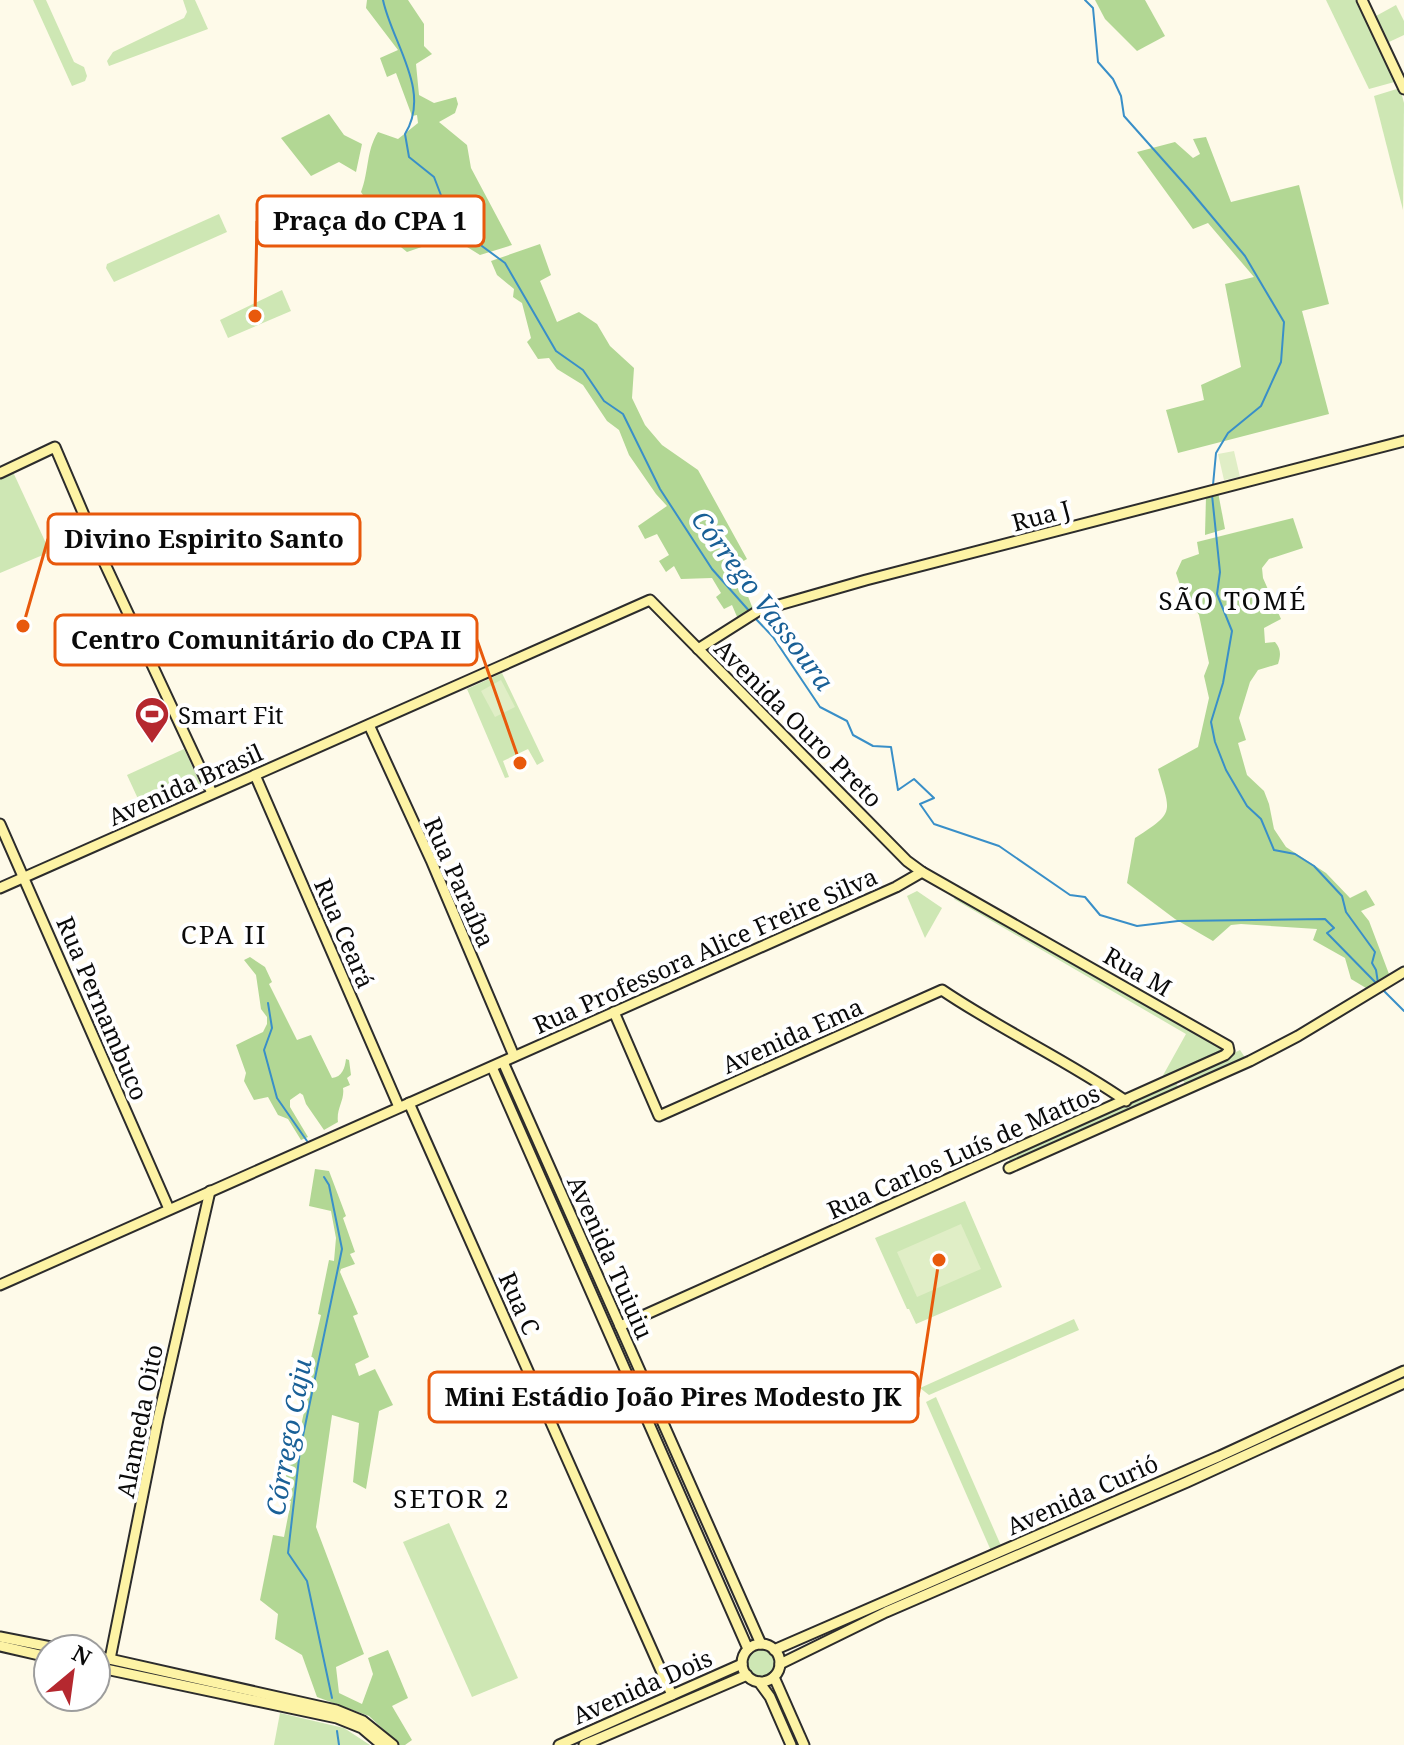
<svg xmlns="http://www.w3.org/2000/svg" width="1404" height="1745" viewBox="0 0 1404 1745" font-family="'Noto Serif',serif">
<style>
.green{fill:#cee7b4}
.forest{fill:#b2d794}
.pitch{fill:#e0eec6}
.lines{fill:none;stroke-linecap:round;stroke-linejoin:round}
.stream{stroke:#398fc8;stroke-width:2}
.secondary-casing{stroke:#2c2c2c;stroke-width:13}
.secondary{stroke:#fdf3a5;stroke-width:9}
.labels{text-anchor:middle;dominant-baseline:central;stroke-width:8;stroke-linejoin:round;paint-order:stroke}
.street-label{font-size:24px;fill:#0a0a0a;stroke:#fff}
.poi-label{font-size:24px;fill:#0a0a0a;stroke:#fff;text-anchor:start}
.water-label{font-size:26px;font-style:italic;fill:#196097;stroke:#fff}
.neighbourhood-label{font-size:26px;letter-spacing:2px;fill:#0a0a0a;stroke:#fff}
.leader{fill:none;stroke:#e8590c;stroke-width:3}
.callout-dot{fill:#e8590c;stroke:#fff;stroke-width:3}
.callout{fill:#fff;stroke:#e8590c;stroke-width:3}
.callout-label{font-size:26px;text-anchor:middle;font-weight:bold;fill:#0a0a0a}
</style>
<rect width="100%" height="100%" fill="#fefae9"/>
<g class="green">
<polygon points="33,0 46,0 74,62 84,67 87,76 85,81 72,86"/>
<polygon points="183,0 195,0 208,29 109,66 107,61 113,52 184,18 187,12"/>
<polygon points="1326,0 1355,0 1398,81 1369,89"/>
<polygon points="1396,5 1404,21 1404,35 1389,42 1376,16"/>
<polygon points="1400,88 1404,103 1403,210 1374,96"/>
<polygon points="219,214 227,232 114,282 106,268 107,264"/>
<polygon points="282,290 291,311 228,338 220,320"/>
<polygon points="13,472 50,552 0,573 0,478"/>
<polygon points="502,673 544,761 537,765 528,749 503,761 509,777 505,778 467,689"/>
<polygon points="184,749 202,787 145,814 127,775"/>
<polygon points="917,891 942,908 925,938 907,896"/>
<polygon points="957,893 1226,1046 1224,1052 1161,1079 1186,1034 954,899"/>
<polygon points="1240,1050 1246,1059 1186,1086 1182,1078"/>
<polygon points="1175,1080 1179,1089 1011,1164 1007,1155"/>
<polygon points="965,1201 1002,1287 916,1324 909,1309 907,1309 875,1238"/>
<polygon points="1074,1319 1079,1330 929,1395 920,1388"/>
<polygon points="936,1397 1002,1548 992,1553 926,1402"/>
<polygon points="449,1523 518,1678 472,1697 403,1542"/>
<circle cx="762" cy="1661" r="15"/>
<polygon points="280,1713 344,1728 370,1745 274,1745"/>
</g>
<g class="forest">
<path d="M367,0H408L424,24V46L432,54L416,64L419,95L434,103L456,97L458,104L455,113L439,122L467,145L471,168L512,245L480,255L451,237L407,252L391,239L380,222L395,207L391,197L374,211L361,192C369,172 366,151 378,132L398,139L418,123L417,115L412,116L396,73L387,77L380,58L398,50L366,8Z"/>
<polygon points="1095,0 1145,0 1165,36 1137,51 1105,19"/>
<polygon points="329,114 344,135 362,144 356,172 339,162 311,176 281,138"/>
<polygon points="1206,137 1231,202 1299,185 1329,304 1302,311 1329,414 1178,453 1166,410 1204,400 1201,385 1241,367 1225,284 1254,277 1208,223 1193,229 1137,152 1175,142 1193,158 1200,154 1193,139"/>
<polygon points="540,244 551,275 540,281 557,322 579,312 597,324 610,346 634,368 632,398 645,425 662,445 698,470 747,559 733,567 741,579 753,609 738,619 732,605 724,609 716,597 721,593 712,578 681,579 674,566 666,572 659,561 669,555 657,534 645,539 638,526 667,506 656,494 629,455 619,430 607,421 583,385 557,369 549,358 538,359 527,342 531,338 522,303 513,297 514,289 497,275 491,261"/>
<polygon points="1218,492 1225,529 1205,535 1206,496"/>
<path d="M1293,518L1303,548L1269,559L1262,568L1263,578L1281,619L1264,628L1265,643L1275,642C1281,649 1281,655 1278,664L1258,670L1250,682L1239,718L1246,740L1238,743L1247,775L1264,791L1269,804L1274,829L1286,847L1326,873L1350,898L1366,890L1375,905L1361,911L1369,921L1389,974L1366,988L1351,979L1345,958L1313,940L1317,929L1241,924L1231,925L1213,941L1175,919L1127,883L1135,838C1175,812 1171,814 1158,769L1198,747L1209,698L1204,676L1209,663L1199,615L1181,588L1176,573L1182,560L1199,554L1197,542Z"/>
<path d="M250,957L265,967L272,982L269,984L297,1040L311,1035L332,1078C342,1077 345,1068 346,1059L349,1060L351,1075L347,1078L350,1085L343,1088C345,1100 336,1109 338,1122L324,1130L306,1104L303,1095L300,1093L290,1100V1107L308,1137L301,1140L288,1119L278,1115L268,1097L254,1100L244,1081L246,1073L236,1045L263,1032L267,1024V1017L261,1009L256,975L244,960Z"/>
<polygon points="315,1169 329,1171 346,1216 343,1218 355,1252 350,1254 355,1264 341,1269 340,1272 358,1314 353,1316 369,1357 355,1364 359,1376 375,1369 393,1405 379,1411 366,1489 353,1482 359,1423 332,1415 316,1527 364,1654 336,1667 339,1693 362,1704 373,1674 368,1658 388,1650 408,1698 392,1706 412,1740 405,1745 400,1745 369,1716 317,1697 302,1655 275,1639 278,1614 260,1600 273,1535 284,1537 291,1501 282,1498 292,1444 297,1444 304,1412 299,1410 321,1315 318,1314 329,1260 334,1261 336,1238 331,1211 309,1206"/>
</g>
<g class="pitch">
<polygon points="1234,451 1240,477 1224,480 1218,454"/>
<polygon points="501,680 515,707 495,717 481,691"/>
<polygon points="961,1224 981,1269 917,1297 897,1252"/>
</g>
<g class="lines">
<g class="stream">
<path d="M383,0C392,43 432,91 405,134L409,157L434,177L452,224L505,263L556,351L583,370L604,401L623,414L660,489L712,569L751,613"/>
<polyline points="1085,0 1093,8 1098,62 1113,79 1121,96 1124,116 1188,188 1245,256 1284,322 1281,362 1261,406 1228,433 1216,453 1213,485"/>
<polyline points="1212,495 1220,572 1217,594 1232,631 1223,683 1211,722 1215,742 1226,770 1247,806 1261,819 1274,850 1295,854 1314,866 1342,896 1346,912 1375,952 1372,963 1376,970 1378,983"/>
<polyline points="755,618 773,637 820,707 847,721 853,735 873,746 891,747 898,790 914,779 934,798 920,804 934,824 999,846 1070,895 1085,897 1100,915 1137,926 1178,921 1325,919 1334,928 1327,933 1378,985"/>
<polyline points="1382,989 1404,1011"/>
<polyline points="268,1003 272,1028 264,1050 277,1098 307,1141"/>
<polyline points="324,1177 329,1185 342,1249 300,1450 288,1553 307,1581 332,1698"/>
<polyline points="337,1731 339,1745"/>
</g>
<g class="secondary-casing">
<g id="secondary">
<polyline points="1362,0 1404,89"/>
<polyline points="0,473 55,447 104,562 212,793"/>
<polyline points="698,649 758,611 866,580 1404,441"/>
<polyline points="369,725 431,860 514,1056"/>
<polyline points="255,775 399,1107"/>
<polyline points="0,824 169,1209"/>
<polyline points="0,888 650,600 907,861 922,872 1228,1046 1229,1051 1225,1055 620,1326"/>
<path d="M614,1012L659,1116L942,990C1001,1030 1067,1060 1126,1101"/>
<polyline points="503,1062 761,1644"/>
<polyline points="492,1067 748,1649"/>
<polyline points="409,1103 672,1695"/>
<polyline points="1009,1168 1250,1061 1298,1036 1404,972"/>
<polyline points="0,1285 896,887 922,872"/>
<polyline points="0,1637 61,1649"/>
<circle cx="761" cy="1663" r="19"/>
<polyline points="0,1646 48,1657"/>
<polyline points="774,1650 1220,1456 1404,1371"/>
<polyline points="96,1656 336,1710 363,1721 393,1745"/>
<polyline points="110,1659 158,1419 210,1191"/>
<polyline points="780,1664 886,1612 1187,1482 1404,1383"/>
<polyline points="96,1667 337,1718 362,1728 382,1745"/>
<polyline points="774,1677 804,1745"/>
<polyline points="759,1682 770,1697 791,1745"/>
<polyline points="559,1745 742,1664"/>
<polyline points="584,1745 747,1675"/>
</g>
</g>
<use href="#secondary" class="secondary"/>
</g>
<defs>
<g id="stadium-pin" transform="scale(1.8)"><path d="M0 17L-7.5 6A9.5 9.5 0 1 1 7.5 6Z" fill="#b5282f" stroke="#fff"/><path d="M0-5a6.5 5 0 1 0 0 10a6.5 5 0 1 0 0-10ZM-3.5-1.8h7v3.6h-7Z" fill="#fff"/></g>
</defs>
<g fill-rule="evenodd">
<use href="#stadium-pin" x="152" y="714"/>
</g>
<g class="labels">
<g class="street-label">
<text transform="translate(1041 515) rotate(-15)">Rua J</text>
<text transform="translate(799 723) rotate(45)">Avenida Ouro Preto</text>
<text transform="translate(185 784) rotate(-24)">Avenida Brasil</text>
<text transform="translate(460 882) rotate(66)">Rua Paraíba</text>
<text transform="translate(345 933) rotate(67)">Rua Ceará</text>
<text transform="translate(705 950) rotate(-24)">Rua Professora Alice Freire Silva</text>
<text transform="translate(1138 971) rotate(30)">Rua M</text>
<text transform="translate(103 1008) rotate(67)">Rua Pernambuco</text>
<text transform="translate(792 1035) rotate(-24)">Avenida Ema</text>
<text transform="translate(963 1151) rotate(-24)">Rua Carlos Luís de Mattos</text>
<text transform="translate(611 1257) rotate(66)">Avenida Tuiuiu</text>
<text transform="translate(520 1303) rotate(66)">Rua C</text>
<text transform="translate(139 1421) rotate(-79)">Alameda Oito</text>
<text transform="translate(1082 1494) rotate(-24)">Avenida Curió</text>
<text transform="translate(642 1686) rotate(-24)">Avenida Dois</text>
</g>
<g class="poi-label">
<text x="178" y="714">Smart Fit</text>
</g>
<g class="water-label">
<text transform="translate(763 600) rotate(53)">Córrego Vassoura</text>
<text transform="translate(288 1437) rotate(-80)">Córrego Caju</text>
</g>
<g class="neighbourhood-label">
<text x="1233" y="600">SÃO TOMÉ</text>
<text x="224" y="934">CPA II</text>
<text x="452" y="1498">SETOR 2</text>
</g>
</g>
<path class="leader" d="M255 316L257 221M23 626L48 539M520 763L477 640M939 1260L918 1397"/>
<g class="callout-dot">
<circle cx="255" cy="316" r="8"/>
<circle cx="23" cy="626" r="8"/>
<circle cx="520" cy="763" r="8"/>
<circle cx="939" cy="1260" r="8"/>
</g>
<g class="callout">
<rect x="257" y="196" width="227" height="50" rx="8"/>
<rect x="48" y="514" width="312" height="50" rx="8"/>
<rect x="55" y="615" width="422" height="50" rx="8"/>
<rect x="429" y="1372" width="489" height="50" rx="8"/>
</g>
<g class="callout-label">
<text x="370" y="230">Praça do CPA 1</text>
<text x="204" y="548">Divino Espirito Santo</text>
<text x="266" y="649">Centro Comunitário do CPA II</text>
<text x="673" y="1406">Mini Estádio João Pires Modesto JK</text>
</g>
<g transform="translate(72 1673) rotate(29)"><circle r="38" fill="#ffffff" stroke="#9d9d9d" stroke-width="2"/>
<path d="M0-6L14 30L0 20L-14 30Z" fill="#b5282f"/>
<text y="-12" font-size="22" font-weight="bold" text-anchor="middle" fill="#0a0a0a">N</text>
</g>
</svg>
